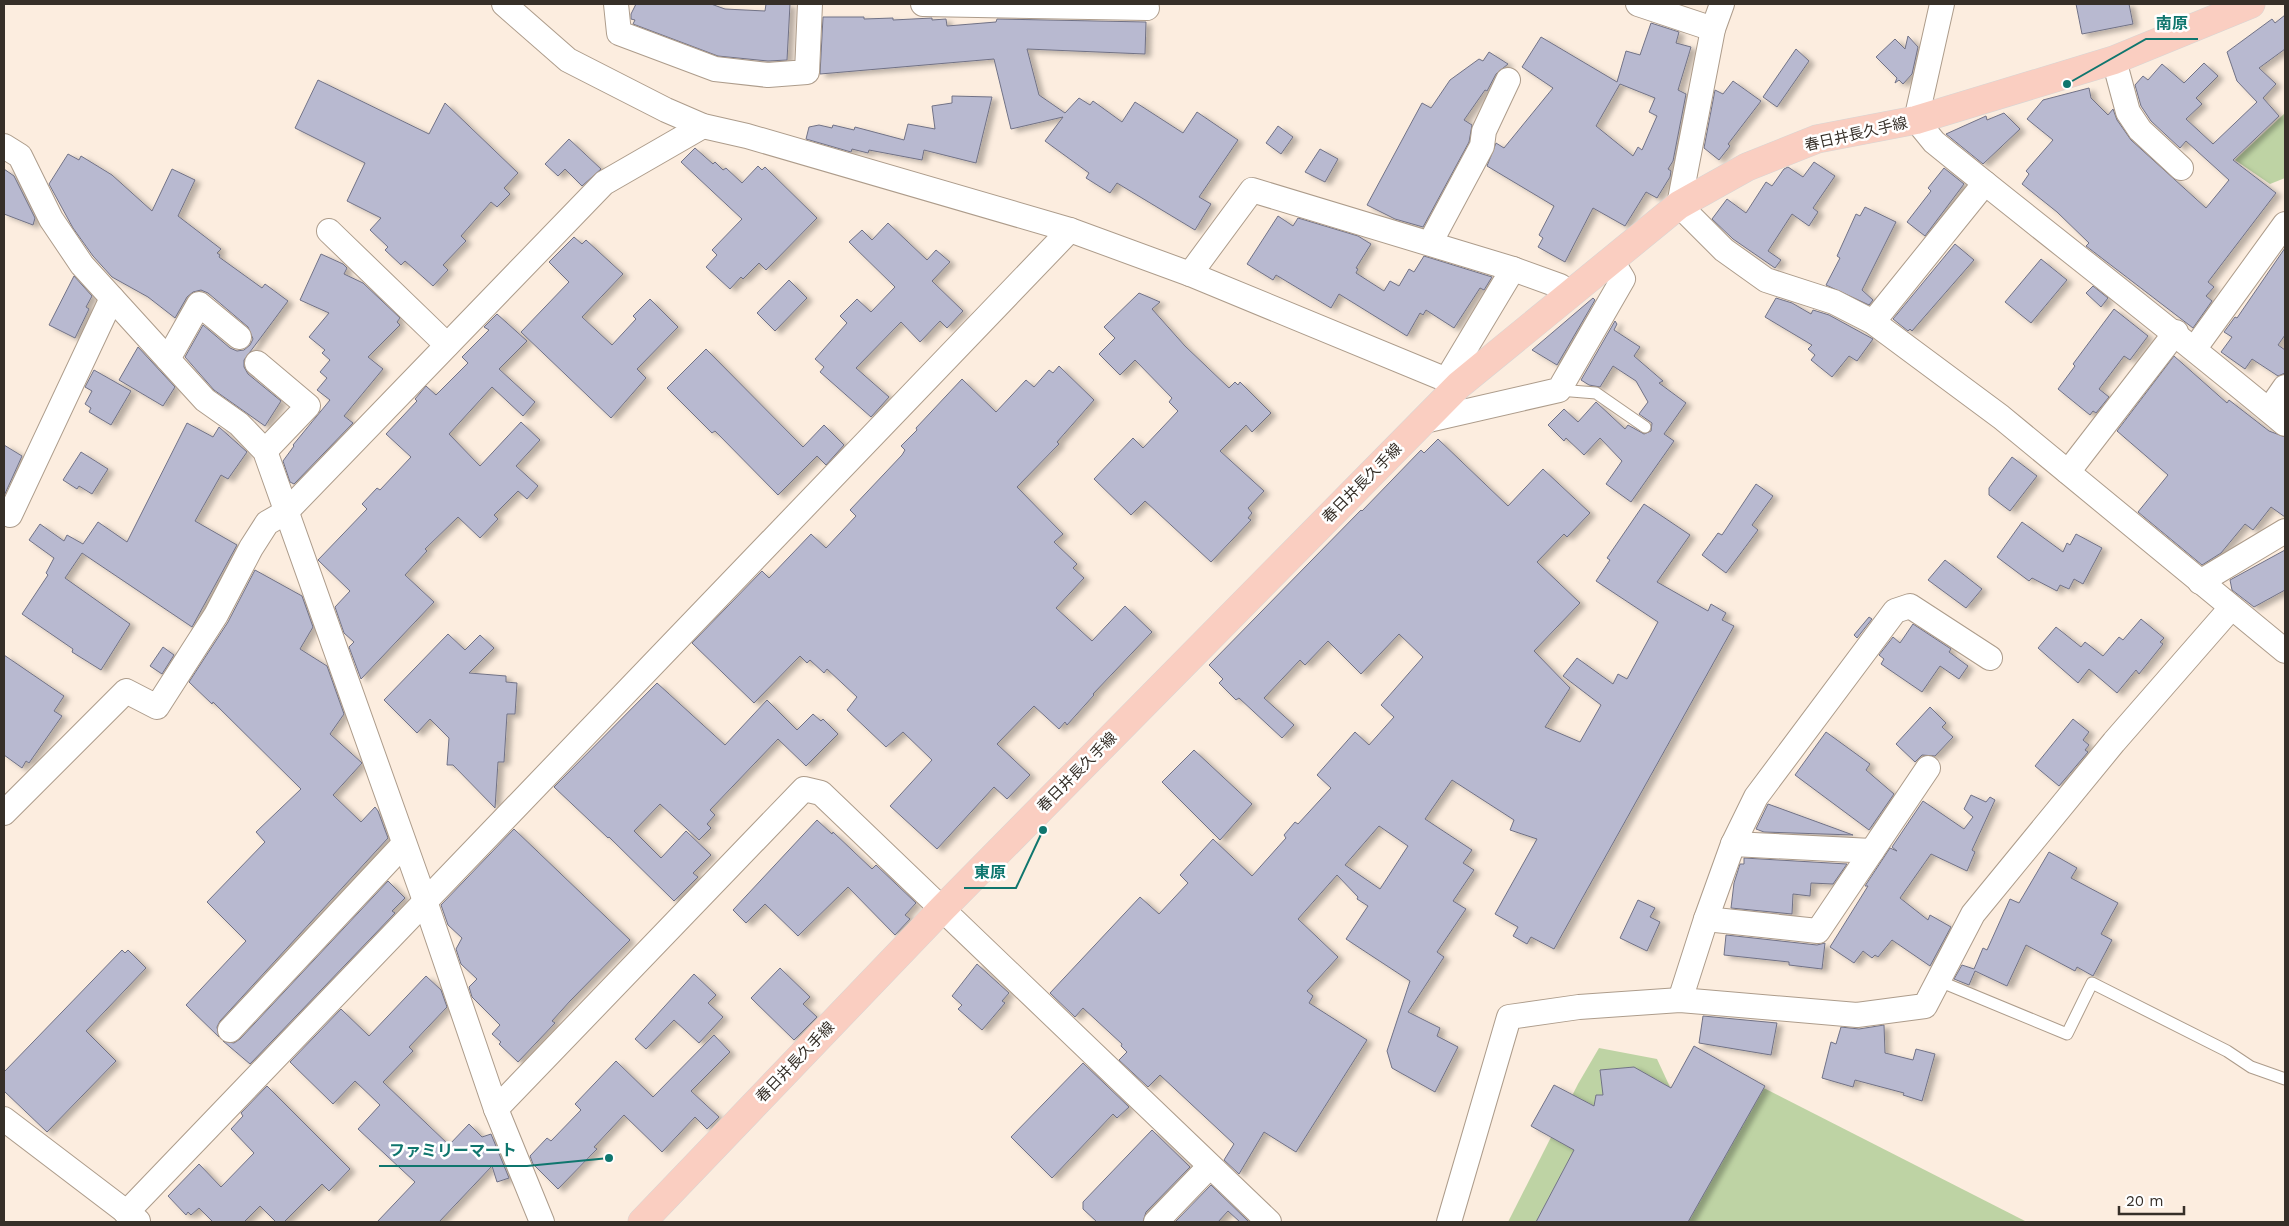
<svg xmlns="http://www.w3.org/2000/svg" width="2289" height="1226" viewBox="0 0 2289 1226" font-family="'Work Sans','Noto Sans JP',sans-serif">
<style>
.green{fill:#bed3a4}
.building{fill:#b8b9d0;stroke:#717286;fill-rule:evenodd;filter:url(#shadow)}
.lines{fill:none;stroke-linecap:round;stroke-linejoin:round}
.service-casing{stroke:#ad9c8b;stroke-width:13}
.minor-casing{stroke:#ad9c8b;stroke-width:26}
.primary-casing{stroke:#d7d5d4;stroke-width:29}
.service{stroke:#fff;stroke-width:11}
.minor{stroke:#fff;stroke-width:24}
.primary{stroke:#facec1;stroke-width:28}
.labels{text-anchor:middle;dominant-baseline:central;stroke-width:5;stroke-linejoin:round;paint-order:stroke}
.street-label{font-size:15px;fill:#362f28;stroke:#fff}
.leader{fill:none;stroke:#0f766e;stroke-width:2}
.callout-dot{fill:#0f766e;stroke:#fff;stroke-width:2}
.callout-label{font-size:16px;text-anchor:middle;font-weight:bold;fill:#0f766e;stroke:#fff;stroke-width:5;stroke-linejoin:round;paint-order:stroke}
</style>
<defs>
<filter id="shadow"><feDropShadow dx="5.5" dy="3" stdDeviation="2.5" flood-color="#0004"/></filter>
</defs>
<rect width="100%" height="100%" fill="#fceddf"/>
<g class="green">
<polygon points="2285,113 2285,178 2270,184 2235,160"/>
<polygon points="1599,1048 1657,1059 1682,1113 1673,1183 1653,1222 1508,1222 1578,1084"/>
<polygon points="1748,1080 2027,1222 1687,1222 1678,1218"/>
</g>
<g class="building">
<polygon points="636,4 711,4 725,9 765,11 766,4 790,4 787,60 768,61 718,56 633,24 635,20 631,19 631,14"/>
<polygon points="2076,4 2129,4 2133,24 2082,34"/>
<polygon points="2285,15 2285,49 2259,68 2276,84 2263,98 2279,116 2233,160 2276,193 2208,282 2214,287 2206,296 2212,301 2193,328 2086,246 2089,243 2057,212 2022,184 2029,174 2026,171 2053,140 2027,119 2043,100 2089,88 2091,98 2108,115 2113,109 2117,120 2131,140 2206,208 2229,180 2186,141 2180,148 2151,121 2141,106 2135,85 2143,76 2148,80 2162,64 2184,83 2204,63 2218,76 2196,98 2202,104 2186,119 2213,144 2257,102 2237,81 2227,52 2272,19 2275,23"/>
<polygon points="823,17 864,17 864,19 893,18 893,20 932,18 932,20 946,19 947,26 996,22 997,19 1146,22 1145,54 1027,49 1039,95 1065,113 1079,98 1090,105 1093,101 1122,122 1135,102 1183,133 1197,112 1238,140 1199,197 1211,204 1195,230 1117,183 1110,193 1086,178 1089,173 1045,141 1063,117 1011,129 994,59 820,74"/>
<path d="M1651,23L1679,32L1676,43L1691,47L1678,90L1686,94L1673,161L1668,169L1671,171L1670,177L1657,198L1646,192L1625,226L1593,208L1565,262L1538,247L1543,238L1539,235L1554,206L1487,166L1496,143L1504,148L1553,88L1522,67L1541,37L1617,82L1626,51L1640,55ZM1620,84L1655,98L1649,112L1657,116L1642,150L1638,147L1633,156L1596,126Z"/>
<polygon points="1908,36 1918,47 1912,74 1903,84 1899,80 1895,83 1897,78 1876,57 1895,39 1905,49"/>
<polygon points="1796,49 1809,61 1777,107 1763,97"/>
<polygon points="1489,52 1508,64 1496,74 1487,91 1485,90 1464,120 1472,125 1469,142 1423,227 1395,219 1367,205 1422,103 1431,108 1450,80 1479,59 1483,61"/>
<polygon points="318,80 429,134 445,103 518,173 504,188 510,194 497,207 491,202 461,236 466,241 443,265 448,270 433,286 405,261 401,265 385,250 388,247 370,230 381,218 347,201 365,163 295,128"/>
<polygon points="1733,81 1761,101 1728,144 1730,146 1719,160 1704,148 1715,90 1723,94"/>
<polygon points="952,96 992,97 976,163 924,150 922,160 869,150 868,153 852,149 851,152 806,139 809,127 819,125 832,128 833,125 854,130 855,127 904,140 908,124 935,129 932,106 952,103"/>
<polygon points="2004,113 2020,129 1983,164 1946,134 1986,116 1987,120"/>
<polygon points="1278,126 1293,137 1281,154 1266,143"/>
<polygon points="569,139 601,169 582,186 565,169 558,176 545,164"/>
<polygon points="695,148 713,164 715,162 723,170 726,168 742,183 758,166 762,170 765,167 817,218 766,270 759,263 743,279 741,277 730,289 706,267 717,255 712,250 742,219 681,162"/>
<polygon points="1320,149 1338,159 1325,182 1305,172"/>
<polygon points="68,154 79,160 81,156 112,175 152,211 172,169 195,180 178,216 221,249 217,253 220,255 219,257 262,288 265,284 288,301 244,360 244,367 248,374 281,401 265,426 214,390 185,357 203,325 230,348 237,351 244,350 250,345 253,339 248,327 208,293 201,290 193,292 187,297 175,318 148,297 112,277 93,256 73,228 49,184"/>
<polygon points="1814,162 1835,176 1813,208 1818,212 1809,226 1792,214 1768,251 1781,260 1775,268 1733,239 1712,219 1727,199 1746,213 1766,182 1772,186 1784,169 1788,167 1803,177"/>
<polygon points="1944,168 1964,184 1925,236 1907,222 1931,191 1928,188"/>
<polygon points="4,169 14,176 35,218 33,225 4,214"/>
<polygon points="1865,207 1896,222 1862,290 1873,300 1869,305 1826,285 1840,258 1837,256 1856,214 1860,216"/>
<polygon points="1278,216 1293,226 1298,218 1358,236 1371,244 1356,268 1358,269 1356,273 1384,291 1390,281 1399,286 1409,269 1414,272 1424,256 1492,277 1484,290 1480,288 1454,328 1426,310 1423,315 1420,313 1407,336 1339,294 1331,308 1276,275 1273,280 1247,264"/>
<polygon points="888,223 927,260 936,250 950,262 932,281 963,311 947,328 940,321 920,342 901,322 856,368 889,397 871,417 820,372 824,367 815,359 847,323 840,316 857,299 871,312 895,287 849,242 862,230 872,240"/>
<polygon points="574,237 582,244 586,240 623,274 582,317 612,345 636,319 633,316 650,299 678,327 637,369 646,378 611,418 521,332 569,282 549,262"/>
<polygon points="1955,244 1974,260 1912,331 1910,329 1908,331 1893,319"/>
<polygon points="2285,248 2285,335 2278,345 2285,350 2285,373 2278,376 2252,359 2245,369 2221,352 2232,337 2224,332 2235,317 2237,318"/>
<polygon points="321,254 343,264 347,268 344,274 363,283 400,318 397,322 400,325 368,357 383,369 344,416 353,423 294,484 290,482 283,461 294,446 293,445 330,400 317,390 327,378 320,372 330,360 322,353 325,350 309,337 329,313 300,300"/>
<polygon points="2041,259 2067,280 2031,323 2005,302"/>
<polygon points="74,276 92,296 86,307 89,309 75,338 49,325"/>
<polygon points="789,280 807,298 775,331 757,313"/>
<polygon points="2093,286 2108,298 2101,307 2086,293"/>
<polygon points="1139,293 1160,302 1152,309 1185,346 1229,388 1235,382 1238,385 1240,382 1271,413 1252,432 1246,425 1220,451 1264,491 1248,508 1252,513 1248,518 1251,520 1211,562 1145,501 1131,515 1094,479 1133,438 1143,448 1178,411 1169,402 1172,398 1135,360 1120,375 1099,354 1115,338 1104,327"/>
<polygon points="1593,298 1595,300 1557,365 1532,350"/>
<polygon points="1776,298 1792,303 1811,314 1813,310 1829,315 1873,339 1857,361 1849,356 1832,377 1811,360 1815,355 1808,349 1812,345 1765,317"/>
<polygon points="2114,309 2148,336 2130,360 2124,356 2099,389 2109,397 2096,413 2093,411 2090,415 2058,389 2075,366 2073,364"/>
<polygon points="497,314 527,341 499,369 535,402 523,416 492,387 449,434 480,466 521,422 540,440 516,466 538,486 527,499 518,491 494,515 498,519 480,538 458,517 425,549 427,551 405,575 434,602 361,679 349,647 354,642 344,633 335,607 350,591 318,560 367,509 362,504 377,488 380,490 411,457 386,434 417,401 415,399 426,386 436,395 468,363 462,357 489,330 484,327"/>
<polygon points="1615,321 1617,324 1614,330 1640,347 1634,356 1663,381 1659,383 1686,403 1664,434 1674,441 1631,502 1606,484 1622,461 1600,438 1584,455 1566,438 1564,441 1548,425 1564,409 1578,422 1596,402 1625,429 1628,425 1644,434 1651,431 1652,423 1639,414 1648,402 1636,381 1613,366 1600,387 1589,385 1581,380"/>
<polygon points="138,347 175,387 163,406 119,380"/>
<polygon points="706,349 803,447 824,425 844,445 826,465 817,456 778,495 715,431 712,433 667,388"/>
<polygon points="2174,356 2227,403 2229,400 2269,431 2285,437 2285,517 2271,507 2253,530 2245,524 2221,553 2202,565 2138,512 2168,475 2117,431"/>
<polygon points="1059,366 1094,400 1057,442 1059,444 1017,487 1063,534 1054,542 1077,564 1073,568 1084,578 1056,608 1092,641 1125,606 1152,632 1093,694 1094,695 1067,725 1065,722 1059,729 1034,706 997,744 1030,775 1007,799 994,787 937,849 890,806 932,760 903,732 886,747 847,710 857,697 827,669 824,673 810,660 807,663 800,656 754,703 692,643 762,571 769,578 811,534 826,548 856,516 850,510 902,455 905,450 901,446 917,430 916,428 962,379 996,412 1026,380 1034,387 1049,370 1053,373"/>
<polygon points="94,370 131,391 111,425 89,412 91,408 85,404 92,391 85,387"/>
<polygon points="187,423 213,437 219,427 247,452 228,479 221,475 195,521 237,545 192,627 82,553 65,578 130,624 101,670 72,652 73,649 22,614 48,575 46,573 54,558 29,540 40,524 64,541 67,535 83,544 98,522 127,542"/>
<path d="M1438,439L1508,506L1543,469L1590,513L1567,537L1564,534L1537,562L1580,603L1534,651L1570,688L1545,727L1580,742L1601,705L1563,676L1577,658L1613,684L1618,674L1627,679L1658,622L1596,581L1610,560L1607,558L1644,504L1690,535L1657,582L1708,611L1711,604L1726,613L1722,620L1734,626L1554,949L1531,937L1527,944L1513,936L1518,927L1495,914L1537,839L1510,830L1514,820L1452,780L1425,819L1472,850L1463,863L1474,870L1453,901L1466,909L1437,952L1444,957L1408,1012L1440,1028L1437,1036L1458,1047L1435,1092L1392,1068L1387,1051L1410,981L1346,939L1368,906L1357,899L1358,897L1337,875L1298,919L1338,957L1307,991L1313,996L1309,1003L1367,1040L1296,1152L1264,1132L1239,1174L1224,1160L1234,1144L1160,1075L1148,1087L1119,1060L1127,1052L1121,1046L1122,1044L1083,1008L1075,1017L1050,993L1140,897L1159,914L1188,883L1180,875L1213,839L1252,876L1286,838L1284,835L1295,822L1298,824L1331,788L1317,775L1355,732L1369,745L1394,717L1381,705L1423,657L1399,634L1361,674L1328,641L1305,665L1300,660L1264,698L1294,725L1282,738L1239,698L1236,700L1219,683L1223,679L1209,665L1361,510L1362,511L1421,450L1424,453ZM1379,826L1408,846L1380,889L1345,865Z"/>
<polygon points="4,445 22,456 4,496"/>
<polygon points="81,452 108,469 92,494 79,486 77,489 63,480"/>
<polygon points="2012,457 2037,476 2010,511 1989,495 1989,488"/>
<polygon points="1756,484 1773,496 1752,525 1758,530 1726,573 1702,555 1718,533 1722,535"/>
<polygon points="2022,522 2063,552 2067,543 2070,545 2076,534 2102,548 2083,584 2074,579 2069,589 2060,585 2057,591 2032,578 2029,581 1997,557"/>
<polygon points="2285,550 2285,590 2254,607 2232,590 2230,580"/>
<polygon points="1945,560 1982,589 1966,608 1928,580"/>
<polygon points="255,570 302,596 313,627 300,649 327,666 344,714 330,734 362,763 333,795 361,822 375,807 378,811 388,838 220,1021 217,1027 219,1037 186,1005 246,941 207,902 265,842 256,832 301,789 213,702 212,704 189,682 228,622"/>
<polygon points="1869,617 1872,619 1857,638 1854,635"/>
<polygon points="2141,619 2164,638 2160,642 2163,644 2139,674 2136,670 2117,693 2089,669 2078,683 2038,648 2056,627 2081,647 2085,642 2103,656 2119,637 2123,640"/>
<polygon points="1913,624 1951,649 1949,652 1968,666 1959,679 1940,666 1922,692 1881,664 1884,659 1879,655 1893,637 1900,643"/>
<polygon points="448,634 465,650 480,635 494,648 469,673 506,676 506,682 517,683 515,714 507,714 504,762 498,762 495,808 453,765 447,765 449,738 430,719 417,733 384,700"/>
<polygon points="163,647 174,655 162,674 150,666"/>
<polygon points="4,655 64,696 54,711 62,716 29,763 26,761 22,768 4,755"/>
<polygon points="657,683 725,745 767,700 797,730 813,714 821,721 823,719 838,734 806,766 778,739 710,810 715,815 707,824 711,828 699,840 660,804 634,831 661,858 686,831 711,855 693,873 698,877 674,901 609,837 608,838 554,787"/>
<polygon points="1930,707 1946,723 1942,727 1953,737 1935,756 1922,755 1915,762 1896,744"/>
<polygon points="2073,719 2089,732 2083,740 2089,745 2085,750 2088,752 2059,786 2035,766"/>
<polygon points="1826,732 1870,764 1866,770 1894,794 1869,830 1795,775"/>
<polygon points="1194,750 1252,804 1220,840 1162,782"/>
<polygon points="1971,795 1986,802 1990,797 1995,800 1972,850 1975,852 1967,871 1931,854 1900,898 1928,920 1930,915 1951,927 1930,966 1892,940 1878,957 1875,955 1872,958 1863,951 1854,963 1830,947 1868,886 1865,886 1890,848 1897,851 1892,847 1923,801 1964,829 1973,817 1964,809"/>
<polygon points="1768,804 1853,835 1764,832 1756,829"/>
<polygon points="817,820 832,834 833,832 872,869 876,865 916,903 905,915 910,919 895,935 848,887 798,936 765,904 746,923 733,910"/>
<polygon points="514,829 630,940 570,1001 552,1021 555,1023 518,1062 499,1044 501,1042 492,1034 500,1025 472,997 469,987 477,979 461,964 456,949 462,938 448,925 441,905"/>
<polygon points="2049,852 2077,868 2071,878 2118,903 2101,934 2112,940 2093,976 2077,967 2075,971 2026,945 2007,986 1975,971 1969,985 1954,979 1962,965 1974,969 1983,948 1987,950 2010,899 2019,903"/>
<polygon points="1744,858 1847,864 1833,884 1811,883 1810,896 1793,894 1792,914 1731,908 1734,883 1740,864 1744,864"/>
<polygon points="388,881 405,898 392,911 395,913 250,1064 223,1041 234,1043 240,1039"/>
<polygon points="1638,900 1655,908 1650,917 1660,922 1647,951 1620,938"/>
<polygon points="1726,935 1817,945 1825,943 1822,969 1789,965 1789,962 1724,955"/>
<polygon points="122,950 125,953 128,950 146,968 86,1031 116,1061 47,1132 4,1091 4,1072"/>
<polygon points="977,964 1009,993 1002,1001 1005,1003 982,1030 958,1009 962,1005 952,996"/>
<polygon points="780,968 810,997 803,1004 817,1017 794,1040 751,998"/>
<polygon points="694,974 716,995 708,1003 723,1017 699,1043 674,1020 646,1049 635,1039"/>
<polygon points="426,976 441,990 447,1007 409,1047 413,1051 383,1082 449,1145 469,1124 482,1137 491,1134 509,1178 497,1182 492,1166 439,1222 377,1222 415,1182 358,1129 380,1105 355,1081 333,1104 290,1062 341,1009 369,1036"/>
<polygon points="1703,1016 1777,1023 1771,1055 1699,1043"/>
<polygon points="1884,1025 1885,1053 1913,1060 1916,1049 1935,1054 1922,1101 1903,1095 1904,1093 1855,1080 1853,1087 1822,1078 1831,1042 1836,1044 1841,1027 1859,1029"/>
<polygon points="714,1035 730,1052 691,1091 719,1117 707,1129 695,1117 662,1152 624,1115 594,1147 597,1149 558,1189 533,1164 530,1156 547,1138 551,1141 581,1110 575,1104 616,1061 653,1097"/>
<polygon points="1694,1046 1765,1086 1688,1222 1536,1222 1574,1150 1531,1126 1554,1085 1594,1106 1596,1095 1603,1095 1600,1070 1634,1067 1671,1088"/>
<polygon points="1083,1063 1129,1107 1117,1118 1113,1114 1052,1178 1011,1137"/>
<polygon points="267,1086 350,1169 329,1191 322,1184 284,1222 276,1222 260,1206 244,1222 213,1222 199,1208 191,1215 188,1212 186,1215 168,1196 199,1164 221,1187 254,1153 231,1129 243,1116 241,1113"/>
<polygon points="1152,1130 1190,1167 1146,1212 1143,1222 1097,1222 1083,1209 1083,1202"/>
<polygon points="1211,1185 1249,1222 1240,1222 1228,1211 1218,1222 1175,1222"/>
</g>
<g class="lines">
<g class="service-casing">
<g id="service">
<polyline points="1559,390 1596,393 1645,427"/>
<polyline points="1939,981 2067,1034 2092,983 2227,1051 2251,1067 2285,1079"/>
</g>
</g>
<g class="minor-casing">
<g id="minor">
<polyline points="504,4 568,60 666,110 703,126 747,136 1070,230 1190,274 1459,385"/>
<polyline points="616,4 619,33 715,69 768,75 807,72 810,4"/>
<polyline points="923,4 1147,8"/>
<polyline points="1638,4 1713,29"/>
<polyline points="1722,4 1713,29 1679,205 1724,250 1766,280 1834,302 1873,322 2001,417 2285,651"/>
<path d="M1942,4L1916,120L1934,142C2051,237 2170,328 2285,424"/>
<polyline points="2114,60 2128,112 2140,130 2181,168"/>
<polyline points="4,146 20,156 51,219 82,265 205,400 239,424 265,451 425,901 496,1109 542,1222"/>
<polyline points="329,231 447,345"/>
<polyline points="1430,243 1482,146 1484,131 1508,80"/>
<polyline points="1513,269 1560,286 1571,294"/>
<polyline points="1190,274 1252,190 1513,269 1447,379"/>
<polyline points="1873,322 1985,183"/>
<polyline points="2195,348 2285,224"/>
<polyline points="168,359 199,304 239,337"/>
<polyline points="257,363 308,406 265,451"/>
<polyline points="2269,410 2285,387"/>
<polyline points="1424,421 1559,390 1623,279 1612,261"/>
<polyline points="2068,472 2176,332"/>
<polyline points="10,515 112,298"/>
<polyline points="2200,582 2285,531"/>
<polyline points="4,813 126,691 157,707 216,615 251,548 267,523 286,512 604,183 703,126"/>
<polyline points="1872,851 1928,768"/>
<polyline points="1706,919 1818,931 1872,851 1733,844"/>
<polyline points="1680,1000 1706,919 1733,844 1756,797 1895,611 1910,606 1990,658"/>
<polyline points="230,1030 404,844"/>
<polyline points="496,1109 804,789 821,793 1269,1222"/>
<polyline points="4,1119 138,1221"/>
<polyline points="126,1213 1070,230"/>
<polyline points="1156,1222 1209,1167"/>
<polyline points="1449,1222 1509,1017 1579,1007 1680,1000 1857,1015 1925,1006 1973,914 2114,742 2231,608"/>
</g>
</g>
<g class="primary-casing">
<polyline id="primary" points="642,1222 942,909 1459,385 1679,205 1747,167 1817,139 1916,120 2114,60 2251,4"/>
</g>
<use href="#service" class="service"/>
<use href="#minor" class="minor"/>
<use href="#primary" class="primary"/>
</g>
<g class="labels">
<g class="street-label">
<text transform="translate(1856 134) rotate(-13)">春日井長久手線</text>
<text transform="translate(1362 483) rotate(-45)">春日井長久手線</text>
<text transform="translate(1077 772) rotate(-45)">春日井長久手線</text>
<text transform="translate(795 1062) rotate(-46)">春日井長久手線</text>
</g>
</g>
<path class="leader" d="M2067 84L2146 39H2198M1043 830L1016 888H964M609 1158L527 1166H379"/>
<g class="callout-dot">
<circle cx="2067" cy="84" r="5"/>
<circle cx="1043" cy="830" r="5"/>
<circle cx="609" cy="1158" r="5"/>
</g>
<g class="callout-label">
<text x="2172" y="29">南原</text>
<text x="990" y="878">東原</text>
<text x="453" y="1156">ファミリーマート</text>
</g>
<rect width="2289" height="1226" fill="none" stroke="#362f28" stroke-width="10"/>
<path d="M2119 1206v8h65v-8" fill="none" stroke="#362f28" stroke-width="2.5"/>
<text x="2126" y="1206" font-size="15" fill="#362f28" stroke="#ffffff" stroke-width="4" paint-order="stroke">20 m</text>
</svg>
